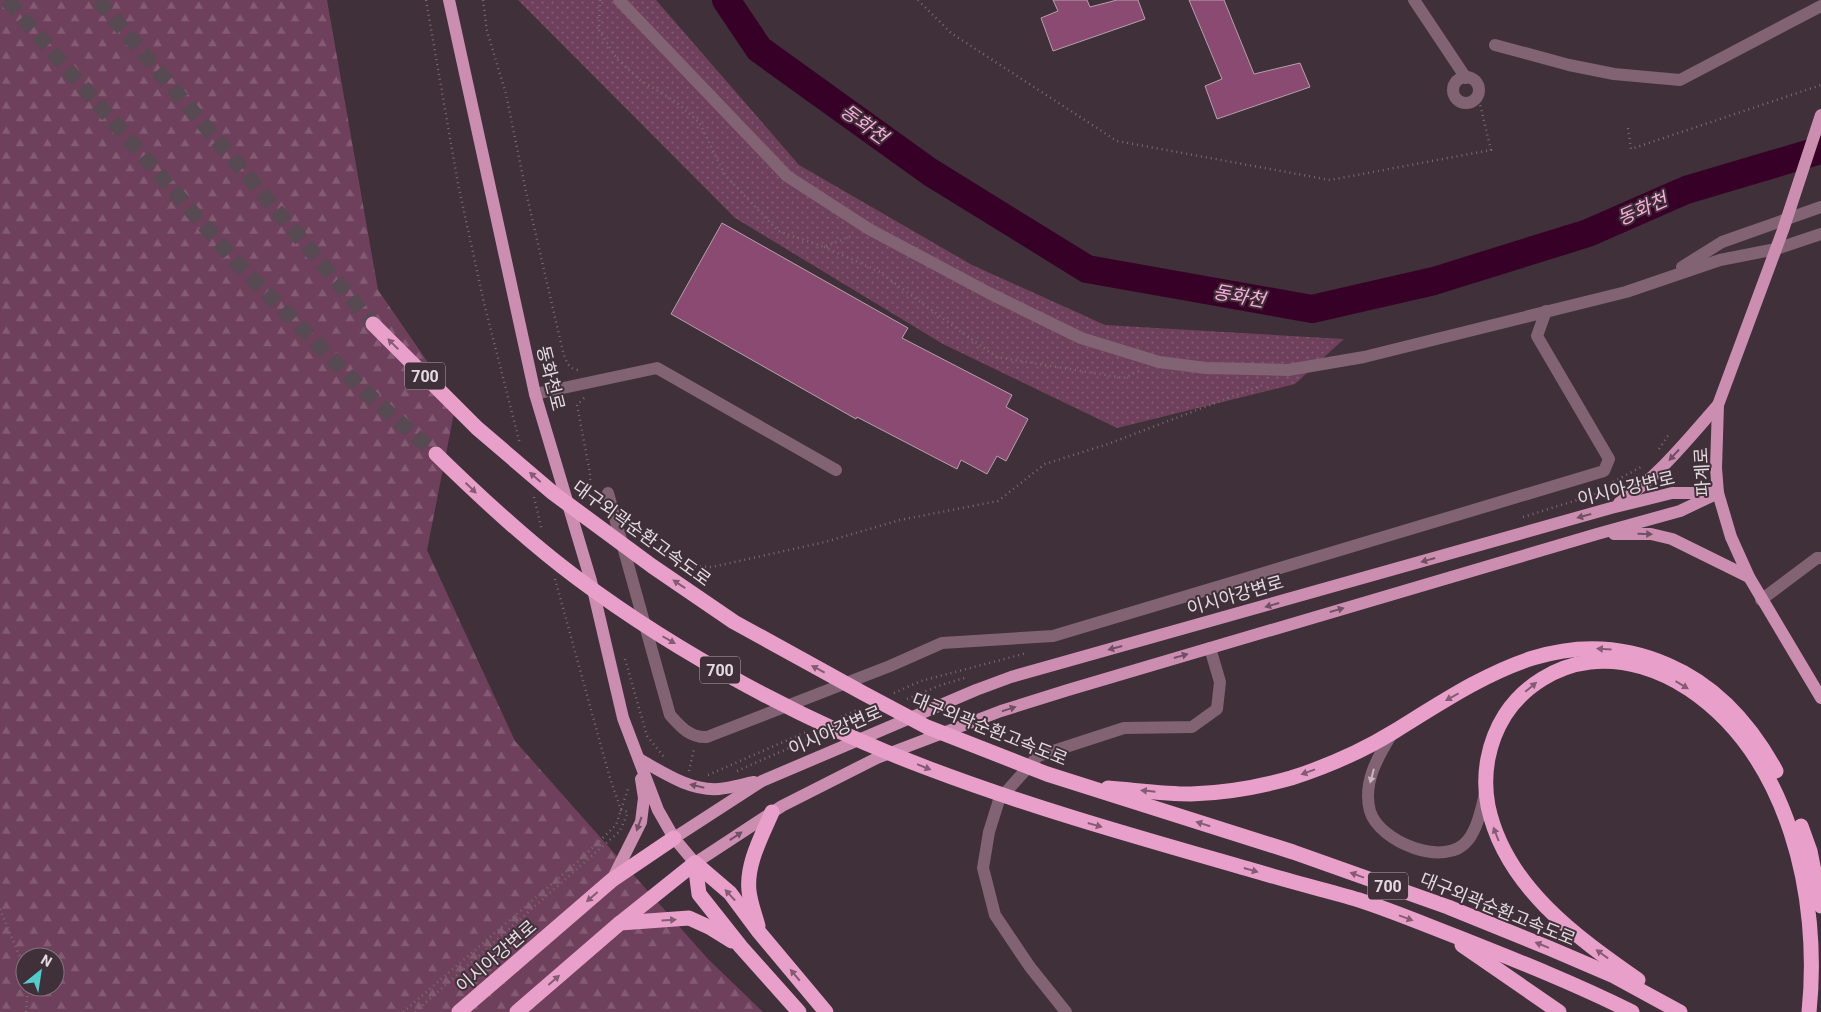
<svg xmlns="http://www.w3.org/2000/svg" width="1821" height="1012" viewBox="0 0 1821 1012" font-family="Roboto,'Noto Sans KR',sans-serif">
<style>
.green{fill:url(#green-dots)}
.forest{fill:url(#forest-firs);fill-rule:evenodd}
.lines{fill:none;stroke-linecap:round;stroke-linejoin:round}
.river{stroke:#370026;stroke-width:28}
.building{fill:#8b4a71;stroke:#b4a1ab}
.highway-tunnel{stroke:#584a52;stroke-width:15;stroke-dasharray:15 8;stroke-linecap:butt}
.path{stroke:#796c73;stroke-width:2.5;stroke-dasharray:1 4;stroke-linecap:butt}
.minor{stroke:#816374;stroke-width:12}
.major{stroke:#cb8eb1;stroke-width:12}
.highway{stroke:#e89fc9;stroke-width:15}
.oneway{fill:#835c73}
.oneway2{fill:#705163}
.oneway3{fill:#c6b6bf}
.labels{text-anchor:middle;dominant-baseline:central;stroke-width:4;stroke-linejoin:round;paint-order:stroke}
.shield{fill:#3f3039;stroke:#b2a7ad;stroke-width:1}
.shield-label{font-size:16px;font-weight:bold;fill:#e4dadf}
.street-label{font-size:18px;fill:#e4dadf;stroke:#3f3039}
.water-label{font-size:19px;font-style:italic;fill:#faadd9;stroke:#3f3039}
</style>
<defs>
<pattern id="green-dots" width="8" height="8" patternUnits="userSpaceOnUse" patternTransform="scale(1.25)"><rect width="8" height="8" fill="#6f405c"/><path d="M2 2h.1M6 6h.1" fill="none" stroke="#835b73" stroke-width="1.8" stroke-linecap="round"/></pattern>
<pattern id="forest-firs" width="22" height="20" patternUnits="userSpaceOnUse" patternTransform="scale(1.25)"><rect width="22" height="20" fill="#6f405c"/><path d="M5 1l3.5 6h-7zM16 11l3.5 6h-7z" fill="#835b73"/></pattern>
</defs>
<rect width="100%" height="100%" fill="#3f3039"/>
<polygon class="green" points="518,0 656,0 799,165 972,265 1105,325 1344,339 1295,384 1117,428 943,344 735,218"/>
<path class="forest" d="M0,0H327L378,290L456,403L427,550L515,741L708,959L763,1012H0ZM25,957H55V987H25Z"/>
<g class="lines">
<polyline class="river" points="726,0 759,49 930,172 1087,269 1312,309 1434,281 1588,233 1686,190 1821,150"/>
</g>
<g class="building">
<polygon points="1053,0 1087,0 1090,7 1117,0 1138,0 1145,19 1053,51 1041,18 1058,11"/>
<polygon points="1189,0 1224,0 1254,74 1300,63 1310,87 1217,119 1205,86 1222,79"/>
<polygon points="722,223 908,328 902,338 1012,395 1006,407 1028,419 1006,461 997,456 987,474 961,460 957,469 857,417 856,419 671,314"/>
</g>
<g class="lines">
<g class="highway-tunnel">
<polyline points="7,0 236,262 363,390 436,454"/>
<polyline points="98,0 373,324"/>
</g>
<g class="path">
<polyline points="426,0 458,184 484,303 520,444"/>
<path d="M483,0L487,31L506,94L526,192L563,352C566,360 568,369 578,370"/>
<polyline points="600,0 599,30 617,59 640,80 676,102 699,122 725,175 778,231 824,247 853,235"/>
<polyline points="918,0 951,33 1117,141 1330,180 1491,150 1478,96"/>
<polyline points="1628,128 1631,149 1821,85"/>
<polyline points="824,247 878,271 996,357 1124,378 1141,370"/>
<polyline points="584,398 577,405 590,473 591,503"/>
<polyline points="1659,449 1669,434"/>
<polyline points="1613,482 1641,467"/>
<polyline points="534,497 542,531"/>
<polyline points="1523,517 1615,488"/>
<polyline points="680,566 712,567 825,542 900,520 998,501 1045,464 1108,444 1265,384"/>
<polyline points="555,579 609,775 621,810 628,812"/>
<polyline points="625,659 647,736 664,757"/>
<polyline points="894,693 921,681 1027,653"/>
<polyline points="907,699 941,685 968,677"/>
<polyline points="841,717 859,709"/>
<polyline points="854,721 870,714"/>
<polyline points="689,771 694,749"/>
<polyline points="737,771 814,737"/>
<polyline points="708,775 806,732"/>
<polyline points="0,909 19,955 25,962"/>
<polyline points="26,1012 28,987"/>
<polyline points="403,1012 583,857 616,825 628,789"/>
<polyline points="415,1012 620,831 627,815"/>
</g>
<g class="minor">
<polyline points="619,0 787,176 869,229 989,293 1081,338 1159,362 1206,368 1288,370 1364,357 1626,292 1720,260 1776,249 1821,234"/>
<polyline points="1414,0 1466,78"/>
<polyline points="1495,45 1569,65 1614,74 1680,80 1821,6"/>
<circle cx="1466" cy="90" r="13"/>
<polyline points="1682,267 1722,242 1821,207"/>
<polyline points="535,394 657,368 836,470"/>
<path d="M608,493L670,715C681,727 690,738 707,737L890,666L942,643L1053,636L1604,471L1609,459L1537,336L1546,311"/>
<polyline points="1761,600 1817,558 1821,558"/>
<path d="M1393,732C1379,755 1362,782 1370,811C1379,842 1446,869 1468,840C1478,827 1481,809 1485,794"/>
<polyline points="1066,1012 1030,967 995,915 983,868 989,832 999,800 1038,756 1124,728 1192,727 1217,709 1220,682 1210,648"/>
</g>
<g class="major">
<polyline points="449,0 535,394 591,581 623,718 658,810 674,838 695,863 782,806 877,758 1001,711 1068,690 1597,534 1680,511 1718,493"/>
<polyline points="1821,115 1783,230 1718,405 1716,468 1718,493 1731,537 1749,577 1821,698"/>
<path d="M1619,503C1658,477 1687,440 1718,405"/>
<polyline points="1614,534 1651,534 1672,539 1749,577"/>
<path d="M639,759C664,773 690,791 719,789C731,788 743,784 754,782"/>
<polyline points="674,838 762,781 976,690 1011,677 1611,508 1672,493 1713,493"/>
<polyline points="612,880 641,822 644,798 641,779"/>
</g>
<g class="highway">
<polyline points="373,324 477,428 553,493 652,566 734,622 863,693 927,727 1047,774 1293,852 1448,907 1549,948 1612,975 1680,1012"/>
<path d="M436,454C481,498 527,541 577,578C680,655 809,724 930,769C1041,811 1155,842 1269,875C1299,884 1329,891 1359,900C1393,911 1426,925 1460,938C1518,961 1576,984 1632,1012"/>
<path d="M1108,788C1135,790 1163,794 1191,794C1224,793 1259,787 1291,778C1326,767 1364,750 1395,731C1481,678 1563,619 1668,665C1717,686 1751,725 1776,771"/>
<polyline points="1801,826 1810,851 1821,906"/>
<polyline points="695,863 730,893 759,932 826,1012"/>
<polyline points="695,863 699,894 741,947 799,1012"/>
<polyline points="620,923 689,918 711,928 732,941"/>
<path d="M758,926C755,915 750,902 749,891C746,864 762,836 772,812"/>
<polyline points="1462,945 1559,1012"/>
<path d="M1638,980C1575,936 1505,886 1488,806C1482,775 1488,742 1505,715C1524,686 1556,666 1590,662C1625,658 1660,670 1689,689C1789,756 1821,897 1809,1012"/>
<polyline points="459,1012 612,880 674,838"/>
<polyline points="517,1012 620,923 695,863"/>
</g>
</g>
<defs><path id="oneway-solid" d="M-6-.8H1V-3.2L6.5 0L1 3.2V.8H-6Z" transform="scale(1.25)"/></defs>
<g class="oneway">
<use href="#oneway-solid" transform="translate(393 344) rotate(-135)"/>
<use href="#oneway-solid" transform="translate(535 477) rotate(-139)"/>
<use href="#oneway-solid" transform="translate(471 488) rotate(44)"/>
<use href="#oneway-solid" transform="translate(679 584) rotate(-146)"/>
<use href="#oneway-solid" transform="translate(669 640) rotate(30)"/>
<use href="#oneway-solid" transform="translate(1604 649) rotate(-176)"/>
<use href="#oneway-solid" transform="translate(818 669) rotate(-152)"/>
<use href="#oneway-solid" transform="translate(1682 685) rotate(31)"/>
<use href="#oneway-solid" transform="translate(1531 687) rotate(-40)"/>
<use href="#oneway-solid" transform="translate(1452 697) rotate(151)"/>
<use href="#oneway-solid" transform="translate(924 767) rotate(22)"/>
<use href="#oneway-solid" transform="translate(1308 772) rotate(160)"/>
<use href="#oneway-solid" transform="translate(1148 791) rotate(-174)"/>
<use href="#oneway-solid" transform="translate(1203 824) rotate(-163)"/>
<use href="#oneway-solid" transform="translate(1095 825) rotate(16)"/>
<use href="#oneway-solid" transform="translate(1496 834) rotate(-111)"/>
<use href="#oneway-solid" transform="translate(1251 870) rotate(16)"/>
<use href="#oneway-solid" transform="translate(1357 875) rotate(-160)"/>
<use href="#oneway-solid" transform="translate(730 895) rotate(-133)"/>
<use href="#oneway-solid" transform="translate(592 897) rotate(139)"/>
<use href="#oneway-solid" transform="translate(1406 918) rotate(20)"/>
<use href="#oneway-solid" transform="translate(669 920) rotate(-4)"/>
<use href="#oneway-solid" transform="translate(1542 945) rotate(-158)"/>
<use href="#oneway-solid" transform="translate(1602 954) rotate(-144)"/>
<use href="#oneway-solid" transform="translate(795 975) rotate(-130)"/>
<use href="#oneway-solid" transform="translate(554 980) rotate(-41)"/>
</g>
<g class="oneway2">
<use href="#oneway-solid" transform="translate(1674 455) rotate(133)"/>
<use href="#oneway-solid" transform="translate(1584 516) rotate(165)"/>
<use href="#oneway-solid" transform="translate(1645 534) rotate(2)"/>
<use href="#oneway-solid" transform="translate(1428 560) rotate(164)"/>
<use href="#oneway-solid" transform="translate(1272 605) rotate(164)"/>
<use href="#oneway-solid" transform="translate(1337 610) rotate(-16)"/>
<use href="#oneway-solid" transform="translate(1115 648) rotate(165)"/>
<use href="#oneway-solid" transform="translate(1181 656) rotate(-16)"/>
<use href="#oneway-solid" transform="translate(1009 709) rotate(-18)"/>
<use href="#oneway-solid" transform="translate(697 786) rotate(-167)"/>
<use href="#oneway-solid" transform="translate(639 824) rotate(110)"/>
<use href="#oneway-solid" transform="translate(736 836) rotate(-33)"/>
</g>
<use class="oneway3" href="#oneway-solid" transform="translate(1372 776) rotate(105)"/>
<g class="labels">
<g class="shield">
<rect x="405" y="362.5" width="40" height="27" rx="4"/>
<rect x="700" y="656.5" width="40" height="27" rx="4"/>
<rect x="1368" y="872.5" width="40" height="27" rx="4"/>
</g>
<g class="shield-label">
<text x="425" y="376">700</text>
<text x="720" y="670">700</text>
<text x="1388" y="886">700</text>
</g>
<g class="street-label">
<text transform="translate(551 378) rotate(76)">동화천로</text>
<text transform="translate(1702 472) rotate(-93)">파계로</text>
<text transform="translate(1626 488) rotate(-13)">이시아강변로</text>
<text transform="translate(642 533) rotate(36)">대구외곽순환고속도로</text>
<text transform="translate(1235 595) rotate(-16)">이시아강변로</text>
<text transform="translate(990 729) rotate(22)">대구외곽순환고속도로</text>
<text transform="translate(835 730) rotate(-23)">이시아강변로</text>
<text transform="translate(1498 909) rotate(22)">대구외곽순환고속도로</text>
<text transform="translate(496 956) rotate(-41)">이시아강변로</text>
</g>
<g class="water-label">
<text transform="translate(864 124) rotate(36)">동화천</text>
<text transform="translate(1642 209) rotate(-24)">동화천</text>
<text transform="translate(1239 296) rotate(10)">동화천</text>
</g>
</g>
<g transform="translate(40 972) rotate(30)"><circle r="24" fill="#3f3039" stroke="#81747b"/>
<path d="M0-4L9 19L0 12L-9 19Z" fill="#52cdcc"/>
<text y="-8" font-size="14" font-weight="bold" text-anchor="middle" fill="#e4dadf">N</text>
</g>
</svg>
